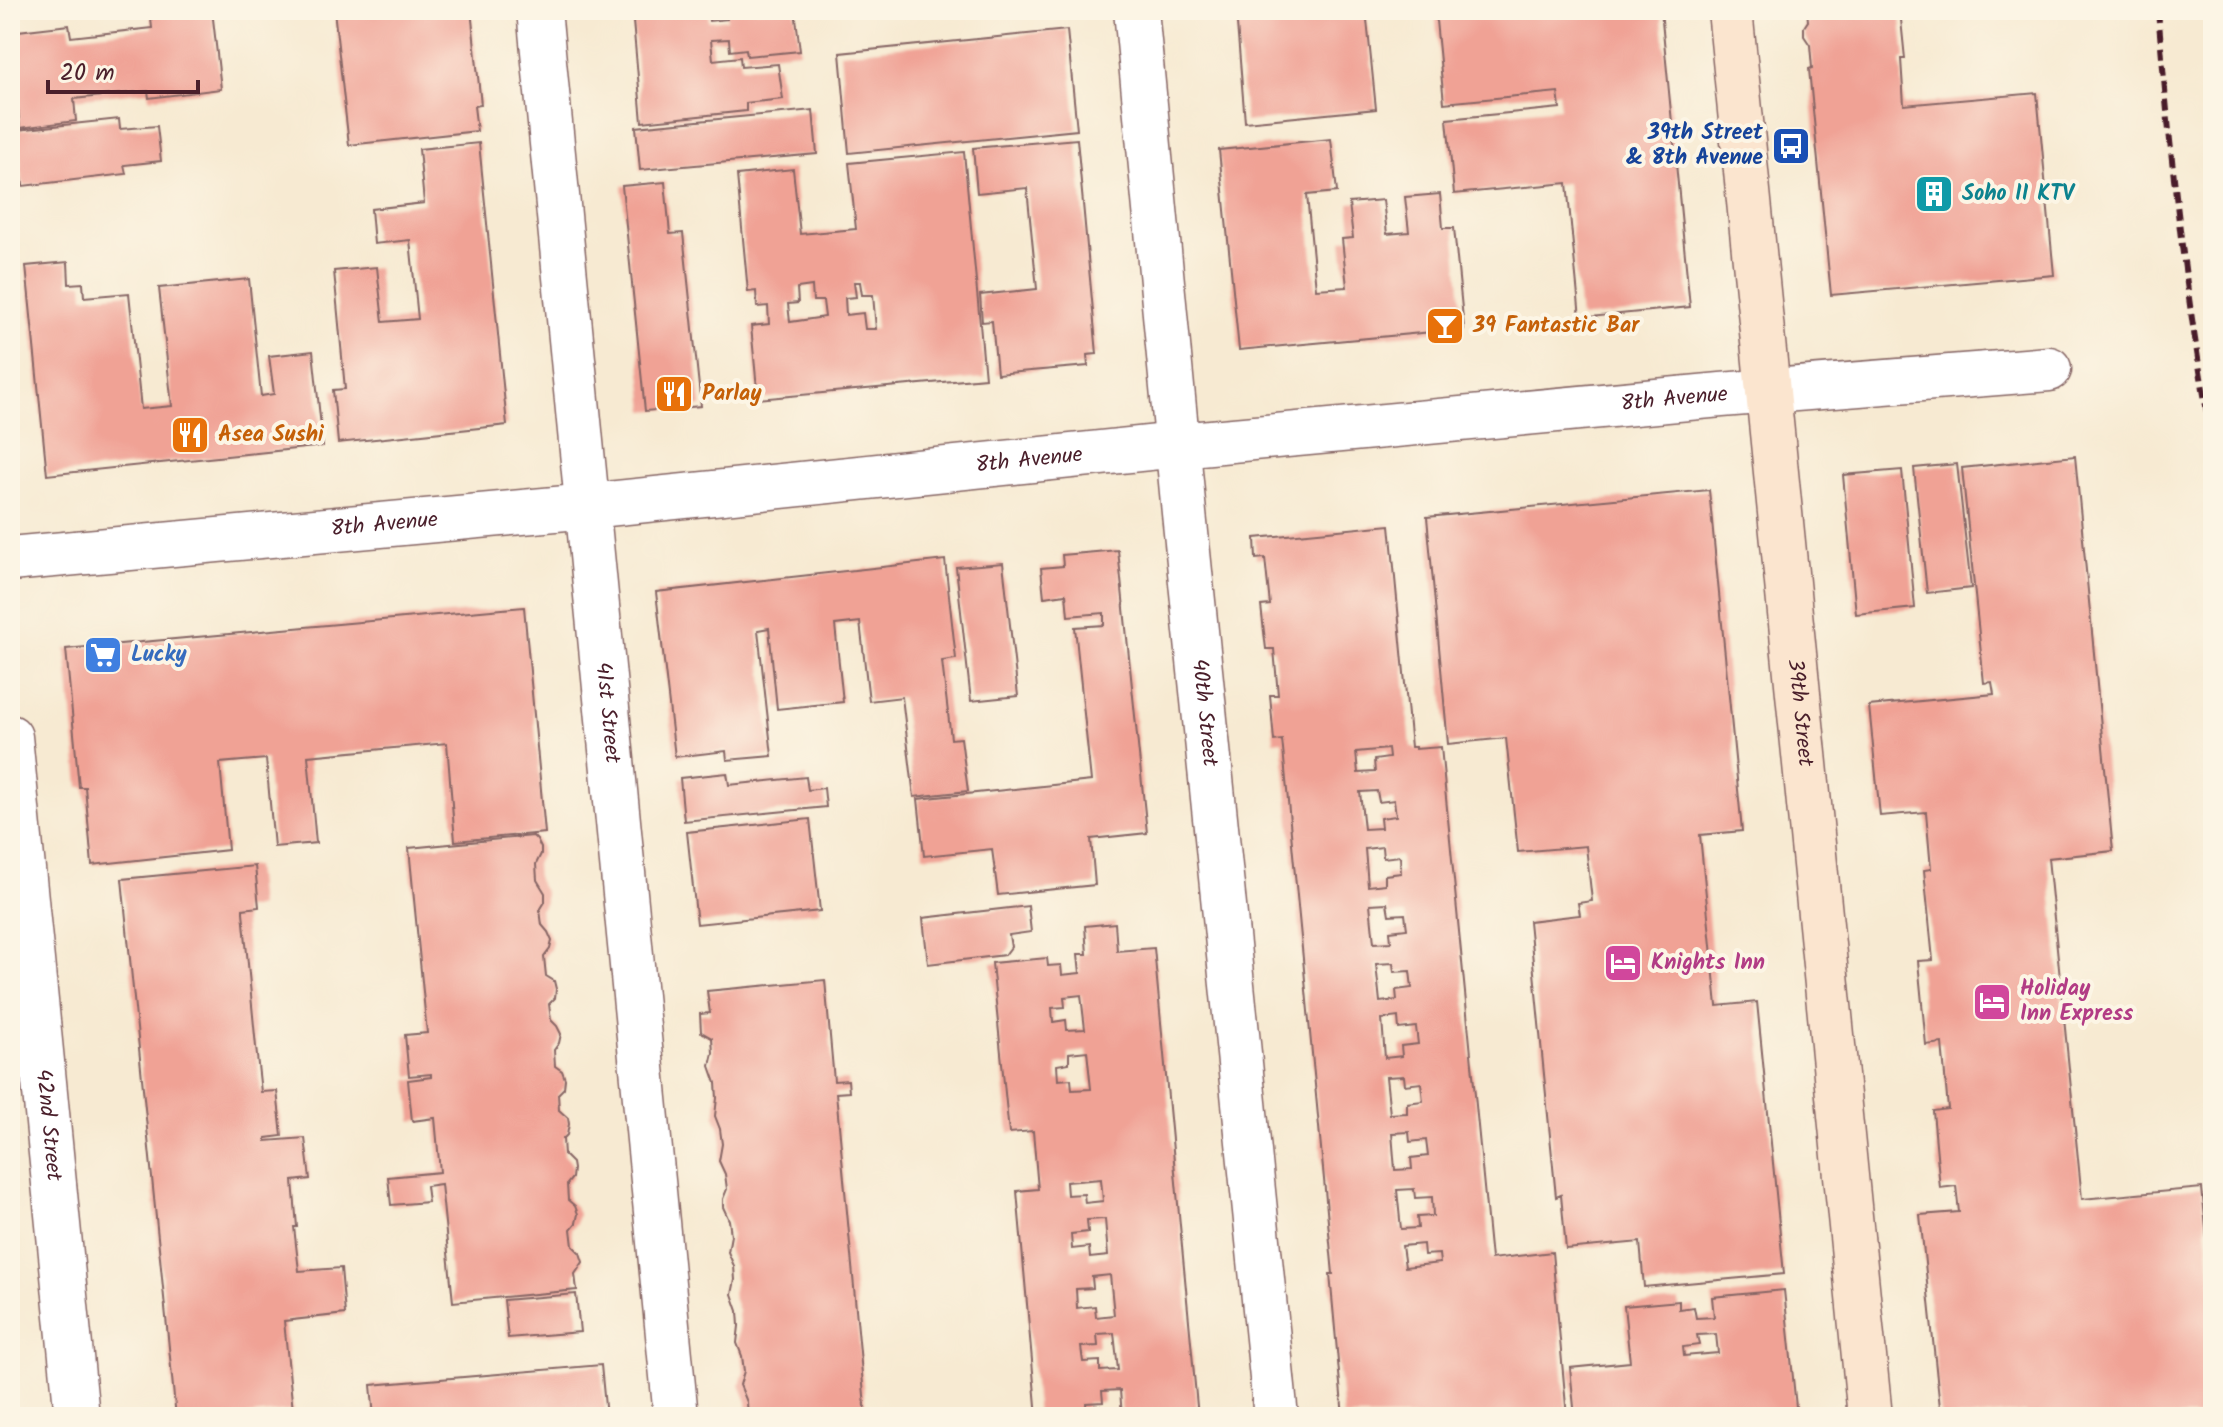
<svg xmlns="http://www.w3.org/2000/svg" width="2223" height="1427" viewBox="0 0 2223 1427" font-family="Kalam,sans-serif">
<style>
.building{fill:#f0a295;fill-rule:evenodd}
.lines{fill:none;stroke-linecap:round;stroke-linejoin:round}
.minor-casing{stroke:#876665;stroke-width:47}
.secondary-casing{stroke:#876665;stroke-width:47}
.minor{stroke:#fff;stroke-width:44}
.secondary{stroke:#fbe5cf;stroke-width:44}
.rail{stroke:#4a1f2b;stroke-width:6;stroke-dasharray:12 6;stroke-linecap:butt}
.labels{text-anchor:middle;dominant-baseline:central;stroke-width:8;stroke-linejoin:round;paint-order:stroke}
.transit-label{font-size:22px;font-weight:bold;fill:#164399;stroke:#fcf5e5;text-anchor:end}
.culture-label{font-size:22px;font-weight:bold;fill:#0d838f;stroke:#fcf5e5;text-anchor:start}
.food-label{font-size:22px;font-weight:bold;fill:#c56008;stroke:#fcf5e5;text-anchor:start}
.street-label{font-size:22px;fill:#4a1f2b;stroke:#fcf5e5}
.shop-label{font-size:22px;font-weight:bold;fill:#366cbe;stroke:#fcf5e5;text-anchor:start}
.hotel-label{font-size:22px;font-weight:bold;fill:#b23c85;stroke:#fcf5e5;text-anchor:start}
</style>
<rect width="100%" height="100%" fill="#fcf5e5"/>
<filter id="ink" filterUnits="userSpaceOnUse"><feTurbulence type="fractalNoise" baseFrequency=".0125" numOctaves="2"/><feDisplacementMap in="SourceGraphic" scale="16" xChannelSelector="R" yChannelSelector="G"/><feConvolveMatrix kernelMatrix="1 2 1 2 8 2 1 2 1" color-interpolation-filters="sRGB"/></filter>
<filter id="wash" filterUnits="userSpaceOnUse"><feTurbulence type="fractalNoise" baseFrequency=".006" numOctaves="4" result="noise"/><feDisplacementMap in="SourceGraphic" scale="32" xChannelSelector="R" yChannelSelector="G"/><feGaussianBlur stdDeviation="1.8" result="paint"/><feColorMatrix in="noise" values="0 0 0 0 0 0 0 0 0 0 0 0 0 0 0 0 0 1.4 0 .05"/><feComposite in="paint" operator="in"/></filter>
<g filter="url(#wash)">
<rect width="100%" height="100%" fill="#f7ead2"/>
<g id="blocks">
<g class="building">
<polygon points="150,10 212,10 221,89 149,98 148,91 74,99 76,121 20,128 10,32 69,25 71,37 152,28"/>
<polygon points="334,10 471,10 481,105 474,106 477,131 349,145"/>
<polygon points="632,10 708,10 709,21 727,19 726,10 795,10 800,51 747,56 746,49 730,51 729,39 711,40 713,60 740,57 741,67 778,64 783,99 746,103 746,111 642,122"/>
<polygon points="1257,10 1366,10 1376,109 1245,122 1236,12"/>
<polygon points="1435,10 1661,10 1690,307 1580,318 1567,183 1454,194 1447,119 1560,108 1558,92 1444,103"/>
<polygon points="1807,10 1900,10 1905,59 1901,59 1904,105 2037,93 2054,275 1831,295 1809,69 1812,68 1810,45 1804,36 1804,27 1808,21"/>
<polygon points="1067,30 1077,130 849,153 840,53"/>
<polygon points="813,110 817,154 640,170 636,127"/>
<polygon points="119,119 120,129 157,126 161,161 124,165 126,174 23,186 17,130"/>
<polygon points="1077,139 1097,354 1087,355 1088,366 997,374 992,321 982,322 980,295 1037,289 1027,188 977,193 973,148"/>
<polygon points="1331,139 1337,192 1307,195 1316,289 1347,287 1342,239 1353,238 1349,203 1383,200 1387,234 1409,232 1405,197 1440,194 1443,228 1454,228 1464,329 1239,350 1219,150"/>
<polygon points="479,143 507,425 338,443 333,390 345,389 334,271 377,267 383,322 418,319 410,240 374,244 371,209 424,203 419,149"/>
<path d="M964,152L985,378L758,399L751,326L769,324L768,306L757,307L756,291L748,292L737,175L793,169L800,234L856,229L849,163ZM854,282H860L862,295H873L876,329H865L863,313L846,315L845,298L856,297ZM812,286L813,301H823L825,317L790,322L788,304L798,303L797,288Z"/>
<polygon points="665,182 670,234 683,233 701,406 645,411 622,186"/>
<polygon points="68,262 69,284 83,283 84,297 129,293 141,409 172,406 159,288 249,279 261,396 274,394 269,356 313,351 323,446 47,475 26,266"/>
<polygon points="2075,456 2113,851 2048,858 2082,1199 2202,1188 2213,1299 2213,1415 2196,1417 2026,1417 2026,1412 1978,1417 1941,1417 1920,1215 1959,1212 1956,1186 1940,1188 1933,1111 1948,1109 1942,1043 1926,1045 1918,961 1933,960 1924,870 1931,869 1926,812 1880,816 1869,706 1994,694 1992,682 1984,683 1962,468"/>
<polygon points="1957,464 1971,588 1927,593 1914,468"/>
<polygon points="1902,470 1915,608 1856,614 1843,475"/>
<polygon points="1709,490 1742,831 1700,835 1717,1006 1757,1002 1784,1274 1644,1287 1640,1242 1566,1249 1561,1195 1556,1197 1529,921 1580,915 1578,903 1592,901 1586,846 1518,852 1506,738 1448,744 1427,517"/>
<path d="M1390,525L1411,747H1415V749L1441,747L1491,1259L1552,1252L1567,1417H1343L1330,1274H1333L1284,759L1282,740L1274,741L1270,695H1278L1274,649H1266L1261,606L1270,605L1265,558L1256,559L1255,538ZM1388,749L1389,758L1374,760L1375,772L1358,773L1356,752ZM1377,791L1379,802L1394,800L1396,816L1380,818L1381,828L1364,829L1360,792ZM1382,847L1383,858L1400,856L1401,873L1385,875V884L1368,886L1365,849ZM1387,903L1389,915L1405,914L1407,929L1390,931L1391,942L1374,943L1370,904ZM1393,963L1394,972L1410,971L1412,988L1396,990L1397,1000L1380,1002L1376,964ZM1398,1017L1399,1029L1416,1027L1418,1044L1401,1046L1402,1056L1385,1058L1382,1019ZM1404,1076L1405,1085L1421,1083L1423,1101L1407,1103V1113L1390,1114L1386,1077ZM1409,1132L1410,1142L1426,1140L1428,1156L1411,1158L1412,1169L1395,1170L1392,1133ZM1414,1189L1415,1198L1432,1197L1433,1216L1417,1217L1418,1228L1401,1229L1397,1190ZM1423,1244L1424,1255L1439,1254L1440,1263L1405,1267L1402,1246Z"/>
<polygon points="1118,550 1147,833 1091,839 1095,885 998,895 992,849 924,856 918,799 1091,781 1075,627 1104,625 1104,613 1068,616 1066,594 1044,597 1041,568 1063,566 1062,555"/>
<polygon points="945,560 956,659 942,661 951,739 961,738 968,791 914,797 902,697 869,701 860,622 835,625 843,702 777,709 769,628 758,630 772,756 727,760 726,751 675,757 656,592"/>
<polygon points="1003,563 1018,696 971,701 956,567"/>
<polygon points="524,607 545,833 455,841 447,743 308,756 316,843 274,847 266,759 220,763 228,850 92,865 85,787 79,787 66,649"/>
<polygon points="727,773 729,785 806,777 808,790 824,788 826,807 684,821 680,778"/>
<polygon points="810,819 820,911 697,924 687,832"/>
<polygon points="533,836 537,840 541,848 541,854 536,864 537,880 545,893 545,902 540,910 542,925 548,932 552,941 550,949 544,957 546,976 554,981 556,989 555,998 549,1004 551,1020 557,1026 561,1034 559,1043 554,1050 555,1066 562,1071 565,1079 564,1088 558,1094 559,1110 568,1118 569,1124 567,1135 563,1139 564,1155 572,1163 573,1169 572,1178 567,1184 568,1200 575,1206 578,1214 576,1223 571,1229 573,1246 580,1253 583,1262 575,1274 577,1290 453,1302 441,1184 426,1186 428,1202 391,1205 388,1177 440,1172 435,1118 412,1121 408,1080 431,1077 431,1074 409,1076 405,1035 427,1033 409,848"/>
<polygon points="255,866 259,907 243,909 243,912 256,1047 261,1092 277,1091 282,1136 266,1138 266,1141 305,1138 310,1179 293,1181 297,1227 294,1227 299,1271 341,1268 345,1314 284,1321 293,1411 231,1417 176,1417 122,879"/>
<polygon points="1028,906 1031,932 1009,935 1011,947 1005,955 928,964 923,918"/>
<path d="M1115,923L1117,951L1154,948L1198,1417H1122L1120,1390L1102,1391L1103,1402L1086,1403L1087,1417H1037L1017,1191L1038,1189L1033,1131L1009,1133L992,963L1047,958L1048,966L1061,965L1062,975L1080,973L1078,954H1087L1085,926ZM1081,995L1085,1029L1067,1030L1066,1020L1053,1022L1052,1008L1065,1007L1064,997ZM1087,1051L1091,1089L1072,1090L1071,1079L1058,1080L1057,1065L1069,1063V1053ZM1101,1179L1103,1201L1085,1203L1084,1194L1067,1195L1066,1182ZM1105,1219L1108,1256L1090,1258L1089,1247L1072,1249L1071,1234L1088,1232L1087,1220ZM1110,1275L1114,1315L1096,1317L1095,1306L1077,1308L1076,1289L1093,1288L1092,1277ZM1114,1333L1118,1370L1100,1371V1361L1083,1362L1081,1347L1098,1346L1097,1334Z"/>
<polygon points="825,980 834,1081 848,1080 849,1092 836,1093 866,1417 748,1417 747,1402 740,1385 744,1371 742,1356 737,1343 739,1326 738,1311 732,1294 735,1280 734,1266 728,1252 731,1235 729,1220 723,1207 723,1199 727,1189 725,1174 719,1161 722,1144 720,1129 715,1116 717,1098 716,1083 710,1066 713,1053 712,1038 701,1032 700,1014 710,1013 707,991"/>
<path d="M1784,1290L1797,1417H1575L1570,1368L1630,1362L1624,1306L1679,1301V1309L1694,1307L1696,1318L1714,1317L1712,1297ZM1716,1334L1718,1353L1684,1356L1683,1347L1699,1345L1697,1335Z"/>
<polygon points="576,1294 580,1332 508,1338 504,1300"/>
<polygon points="601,1365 606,1417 374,1417 371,1385"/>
</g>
</g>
</g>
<g filter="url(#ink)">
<use href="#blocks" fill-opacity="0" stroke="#876665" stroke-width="2"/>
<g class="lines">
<g class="minor-casing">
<g id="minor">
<path id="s1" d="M539,10L676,1417"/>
<path id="s2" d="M1136,10L1184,513L1276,1417"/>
<path id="s3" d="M10,559L588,506L1178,445L1721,395L2049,369"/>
<path id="s4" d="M10,737L77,1417"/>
</g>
</g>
<g class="secondary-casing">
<g id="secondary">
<path id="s5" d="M1730,10L1870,1417"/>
</g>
</g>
<use href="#minor" class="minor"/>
<use href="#secondary" class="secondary"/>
<path class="rail" d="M2158,10C2170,156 2186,302 2213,445"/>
</g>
</g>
<defs>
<g id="bus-square" transform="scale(2)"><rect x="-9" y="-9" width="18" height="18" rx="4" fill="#1a4fb4" stroke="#fcf5e5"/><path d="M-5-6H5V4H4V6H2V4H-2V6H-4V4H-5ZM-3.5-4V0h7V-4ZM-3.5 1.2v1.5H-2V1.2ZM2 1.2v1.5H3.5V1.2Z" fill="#fff"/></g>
<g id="building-square" transform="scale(2)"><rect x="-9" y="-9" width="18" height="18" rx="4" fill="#0f9aa8" stroke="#fcf5e5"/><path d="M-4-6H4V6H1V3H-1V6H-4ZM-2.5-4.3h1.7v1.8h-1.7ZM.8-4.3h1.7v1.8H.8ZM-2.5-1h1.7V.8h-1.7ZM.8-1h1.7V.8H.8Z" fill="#fff"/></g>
<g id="bar-square" transform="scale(2)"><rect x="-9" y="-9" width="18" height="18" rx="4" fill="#e8710a" stroke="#fcf5e5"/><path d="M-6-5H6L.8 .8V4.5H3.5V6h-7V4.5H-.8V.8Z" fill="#fff"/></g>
<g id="restaurant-square" transform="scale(2)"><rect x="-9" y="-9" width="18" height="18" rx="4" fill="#e8710a" stroke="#fcf5e5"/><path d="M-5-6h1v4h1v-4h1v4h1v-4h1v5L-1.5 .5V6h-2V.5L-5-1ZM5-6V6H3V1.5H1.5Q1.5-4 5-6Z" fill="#fff"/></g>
<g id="supermarket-square" transform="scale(2)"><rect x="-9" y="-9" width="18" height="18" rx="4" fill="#3f7fe0" stroke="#fcf5e5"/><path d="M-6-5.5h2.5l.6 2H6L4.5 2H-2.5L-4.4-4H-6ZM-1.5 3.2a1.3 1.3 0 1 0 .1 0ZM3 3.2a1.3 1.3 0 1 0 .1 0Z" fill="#fff"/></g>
<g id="hotel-square" transform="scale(2)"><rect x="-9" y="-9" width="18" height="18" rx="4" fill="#d1479c" stroke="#fcf5e5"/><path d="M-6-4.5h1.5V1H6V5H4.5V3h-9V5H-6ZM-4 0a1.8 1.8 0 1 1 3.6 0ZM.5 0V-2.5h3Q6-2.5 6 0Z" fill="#fff"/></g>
</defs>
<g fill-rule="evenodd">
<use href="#bus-square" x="1791" y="146"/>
<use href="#building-square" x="1934" y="194"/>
<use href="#bar-square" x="1445" y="326"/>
<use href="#restaurant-square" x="674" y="394"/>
<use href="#restaurant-square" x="190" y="435"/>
<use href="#supermarket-square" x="103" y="655"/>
<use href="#hotel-square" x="1623" y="963"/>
<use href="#hotel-square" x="1992" y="1002"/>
</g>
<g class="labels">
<g class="transit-label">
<text x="1763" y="133">39th Street<tspan x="1763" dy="25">&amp; 8th Avenue</tspan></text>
</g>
<g class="culture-label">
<text x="1962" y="194">Soho II KTV</text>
</g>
<g class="food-label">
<text x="1473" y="326">39 Fantastic Bar</text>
<text x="702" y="394">Parlay</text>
<text x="218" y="435">Asea Sushi</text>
</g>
<g class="street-label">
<text stroke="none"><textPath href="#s3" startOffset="1672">8th Avenue</textPath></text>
<text stroke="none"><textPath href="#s3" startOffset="1024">8th Avenue</textPath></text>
<text stroke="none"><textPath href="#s3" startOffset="376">8th Avenue</textPath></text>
<text stroke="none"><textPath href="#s1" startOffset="706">41st Street</textPath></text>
<text stroke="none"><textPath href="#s2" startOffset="706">40th Street</textPath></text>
<text stroke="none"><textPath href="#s5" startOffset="706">39th Street</textPath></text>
<text stroke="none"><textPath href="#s4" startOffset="390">42nd Street</textPath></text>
</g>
<g class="shop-label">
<text x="131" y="655">Lucky</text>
</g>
<g class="hotel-label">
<text x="1651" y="963">Knights Inn</text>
<text x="2020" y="989">Holiday<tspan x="2020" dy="25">Inn Express</tspan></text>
</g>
</g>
<rect width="2223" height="1427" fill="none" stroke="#fcf5e5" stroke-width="40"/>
<path d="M48 80v12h150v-12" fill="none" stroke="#4a1f2b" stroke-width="4"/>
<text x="60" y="80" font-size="24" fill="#4a1f2b" stroke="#fcf5e5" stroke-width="6" paint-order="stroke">20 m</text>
</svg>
